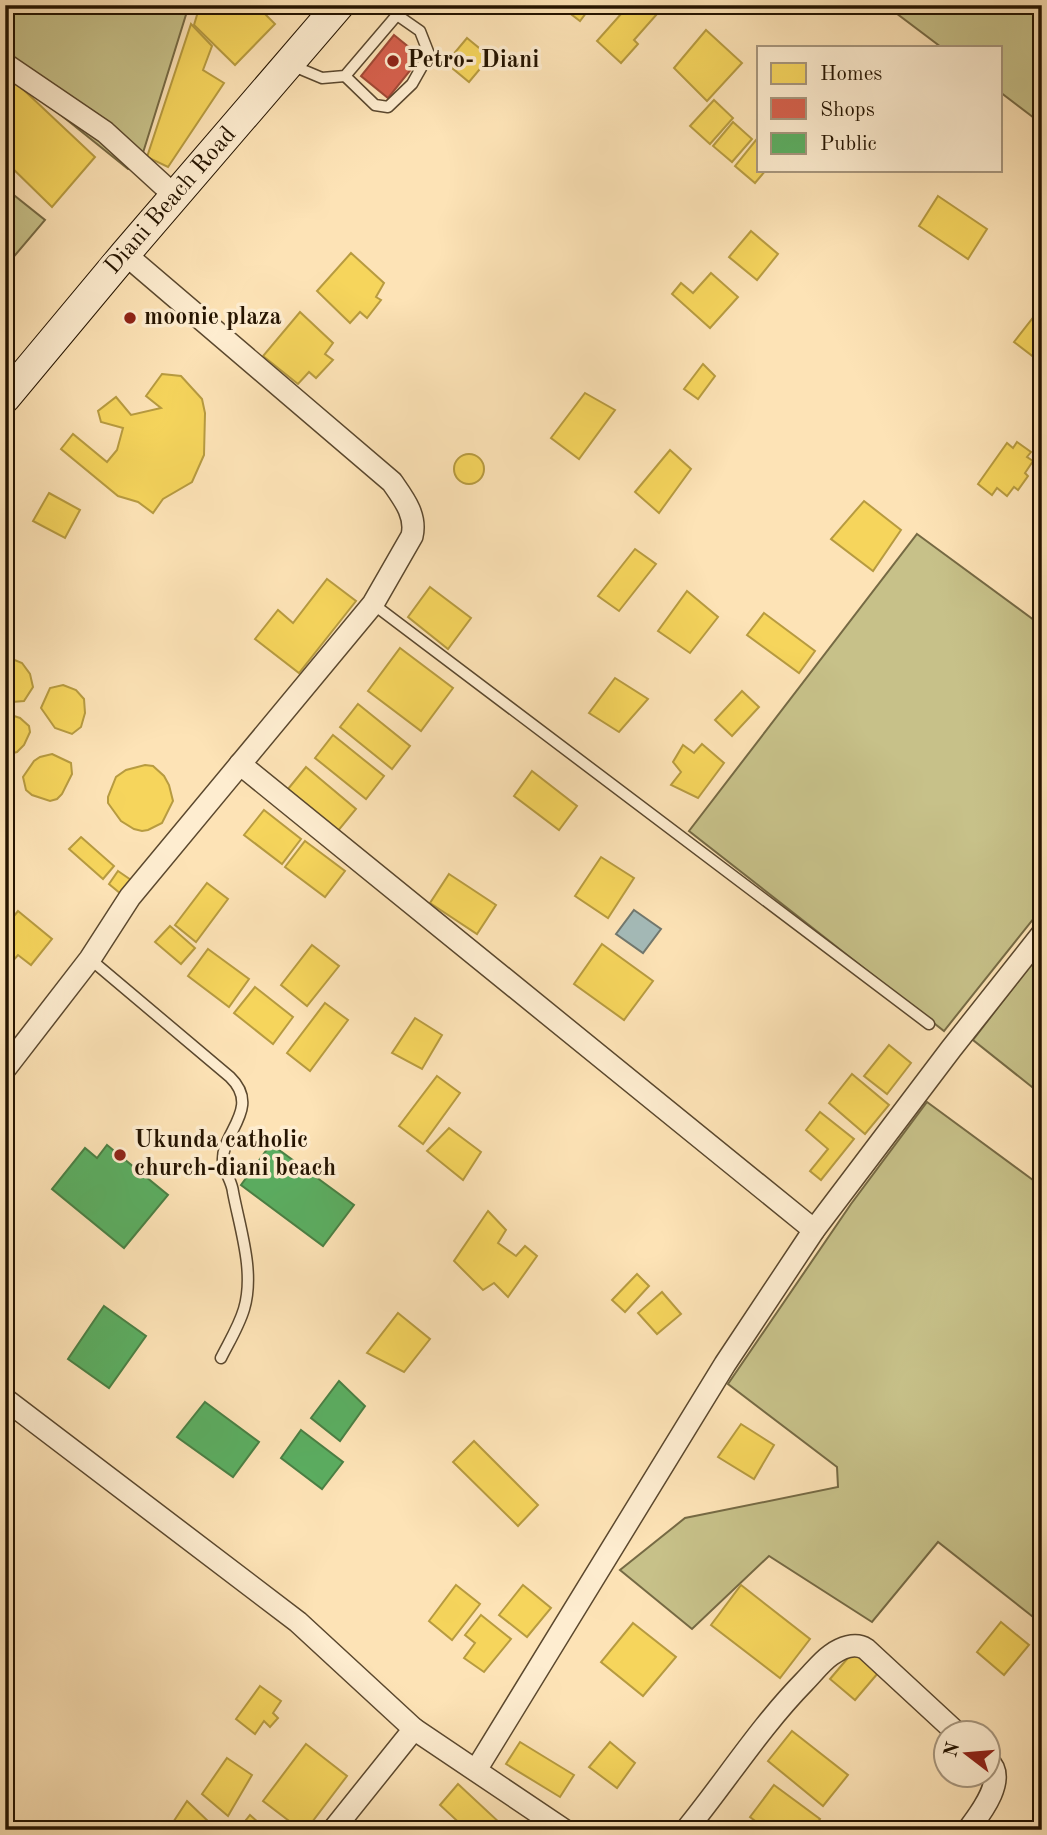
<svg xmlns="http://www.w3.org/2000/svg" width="1047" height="1835" viewBox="0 0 1047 1835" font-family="'Old Standard TT',serif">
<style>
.green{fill:#c7c189;stroke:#766a44;stroke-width:2}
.water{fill:#a4bbb9;stroke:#71786f;stroke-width:2}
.homes{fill:#f6d55c;stroke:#b79b40;stroke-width:2}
.shops{fill:#d6604d;stroke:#a14936;stroke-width:2}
.public{fill:#5aae61;stroke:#4a8044;stroke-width:2}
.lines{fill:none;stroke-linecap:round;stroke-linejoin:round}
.lane-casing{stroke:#5b482e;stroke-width:13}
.street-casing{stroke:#5b482e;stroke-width:24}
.secondary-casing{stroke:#251400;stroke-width:32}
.lane{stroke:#feedd0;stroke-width:10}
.street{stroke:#feedd0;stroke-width:21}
.secondary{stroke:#feedd0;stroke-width:30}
.poi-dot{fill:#8f2418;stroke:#feedd0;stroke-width:2.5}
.labels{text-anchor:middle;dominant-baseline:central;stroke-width:7;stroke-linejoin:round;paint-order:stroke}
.poi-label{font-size:24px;font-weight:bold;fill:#251400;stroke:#feedd0;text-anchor:start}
.street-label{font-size:24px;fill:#251400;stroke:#feedd0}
</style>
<rect width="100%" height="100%" fill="#fde3b6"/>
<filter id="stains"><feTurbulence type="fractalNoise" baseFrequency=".00286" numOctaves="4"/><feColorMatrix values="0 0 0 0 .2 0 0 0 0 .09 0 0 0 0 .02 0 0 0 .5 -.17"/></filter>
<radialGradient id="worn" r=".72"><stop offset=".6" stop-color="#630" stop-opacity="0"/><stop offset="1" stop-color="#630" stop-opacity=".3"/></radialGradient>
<g class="green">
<polygon points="5,5 189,5 142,156 128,169 5,70"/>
<polygon points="902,5 1042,5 1042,124 1000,92 1000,47 941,47 896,13"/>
<polygon points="5,188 45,220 5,267"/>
<polygon points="917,534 1042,626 1042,908 944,1031 689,831"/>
<polygon points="1042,950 1042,1095 973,1040"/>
<polygon points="927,1102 1037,1183 1042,1178 1042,1624 938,1542 872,1622 769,1556 692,1629 620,1570 685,1518 838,1487 837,1467 728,1384 851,1204"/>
</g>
<polygon class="water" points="634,910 661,929 643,953 616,934"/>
<g class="homes">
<polygon points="200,5 256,5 275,24 235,65 194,25"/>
<polygon points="559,5 592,5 580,21"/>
<polygon points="629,5 665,5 634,40 638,44 621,63 597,41"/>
<polygon points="191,24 212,46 203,70 224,83 168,167 147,157"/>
<polygon points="706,30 742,63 707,101 674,68"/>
<polygon points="467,38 490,57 469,82 446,63"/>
<polygon points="11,78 95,157 52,207 5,161 5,85"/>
<polygon points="714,100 733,118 710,144 690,126"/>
<polygon points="733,122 752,139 732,162 713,146"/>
<polygon points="756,140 758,142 758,170 766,170 755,183 735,166"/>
<polygon points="938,196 987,229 968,259 919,226"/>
<polygon points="751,231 778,254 757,280 729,257"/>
<polygon points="351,253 384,283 376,297 381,300 367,318 360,312 350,323 317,291"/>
<polygon points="711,273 738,297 710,328 672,294 681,283 693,293"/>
<polygon points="300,312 333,343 325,354 333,360 316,378 309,372 298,384 263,356"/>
<polygon points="1032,319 1042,327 1042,349 1035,358 1014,342"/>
<polygon points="703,364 715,376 698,399 684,389"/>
<polygon points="162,374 181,376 202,399 205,413 204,455 192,482 163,499 153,513 138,502 118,496 61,449 73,434 107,462 117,450 123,428 101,422 98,411 116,397 131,415 161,408 146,396"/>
<polygon points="585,393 615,410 579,459 551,438"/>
<polygon points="1017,442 1031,452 1027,457 1033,461 1025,473 1028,476 1018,490 1014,487 1007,496 997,488 992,495 978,484 1007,443 1013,448"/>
<polygon points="670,450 691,469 659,513 635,492"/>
<circle cx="469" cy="469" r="15"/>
<polygon points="49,493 80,510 65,538 33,521"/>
<polygon points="864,501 901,530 873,571 831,539"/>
<polygon points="635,549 656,564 619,611 598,596"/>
<polygon points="327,579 356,601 299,673 255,639 278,610 293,623"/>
<polygon points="430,587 471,618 448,649 408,617"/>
<polygon points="687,591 718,617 690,653 658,631"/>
<polygon points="764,613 815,651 799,673 747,635"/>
<polygon points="400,648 453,688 421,731 368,691"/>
<polygon points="5,656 22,663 30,674 33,687 24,701 12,702 5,700"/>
<polygon points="615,678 648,699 619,732 589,713"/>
<polygon points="63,685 76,690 84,699 85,713 81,727 72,734 55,728 41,708 50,688"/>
<polygon points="742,691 759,707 732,736 715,720"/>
<polygon points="358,704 410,746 392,769 340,727"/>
<polygon points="5,713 20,718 29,726 30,732 24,745 17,752 5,755"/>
<polygon points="333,735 384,776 366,799 315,758"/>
<polygon points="702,744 724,763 698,798 671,785 681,772 673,762 683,745 694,753"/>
<polygon points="52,754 71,763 72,774 62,794 57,799 50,801 32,795 26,790 23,777 34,761 40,757"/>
<polygon points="145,765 153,766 164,776 169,785 173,801 162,823 148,830 142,831 134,829 121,821 108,803 108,797 116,777 126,770"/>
<polygon points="306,767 356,809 337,832 288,789"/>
<polygon points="532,771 577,806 559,830 514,796"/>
<polygon points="264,810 301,839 282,864 244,835"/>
<polygon points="81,837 114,866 103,879 69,849"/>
<polygon points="305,841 345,871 325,897 285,867"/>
<polygon points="601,857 634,878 608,918 575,896"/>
<polygon points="118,871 131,880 121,894 109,884"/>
<polygon points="449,874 496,905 477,934 430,903"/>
<polygon points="207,883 228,899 196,942 175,925"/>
<polygon points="18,911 52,939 31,965 18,955 11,963 5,958 5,927"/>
<polygon points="170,926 195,948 181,964 155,942"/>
<polygon points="602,944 653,981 624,1020 574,984"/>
<polygon points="312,945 339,966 307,1006 281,985"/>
<polygon points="208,949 249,979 229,1007 188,976"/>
<polygon points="255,987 293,1017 273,1044 234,1013"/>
<polygon points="325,1003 348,1020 310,1071 287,1053"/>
<polygon points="415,1018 442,1035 422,1069 392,1053"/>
<polygon points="889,1045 911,1063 887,1094 864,1076"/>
<polygon points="852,1074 889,1105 865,1134 829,1103"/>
<polygon points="437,1076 460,1093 423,1144 399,1126"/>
<polygon points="820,1112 854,1139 821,1180 810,1171 828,1149 806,1130"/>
<polygon points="449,1128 481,1152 463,1180 427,1151"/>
<polygon points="488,1211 506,1230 498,1243 516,1256 525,1246 537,1256 508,1297 494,1283 483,1290 454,1261"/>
<polygon points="637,1274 649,1286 625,1312 612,1300"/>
<polygon points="662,1292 681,1314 657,1334 638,1313"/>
<polygon points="398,1313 430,1339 404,1372 367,1353"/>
<polygon points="741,1424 774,1445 754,1479 718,1457"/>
<polygon points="474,1441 538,1505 518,1526 453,1462"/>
<polygon points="456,1585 480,1604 452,1640 429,1621"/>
<polygon points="523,1585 551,1608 527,1637 499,1615"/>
<polygon points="741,1585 810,1639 780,1678 711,1625"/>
<polygon points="481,1615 511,1639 484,1672 464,1658 475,1643 465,1635"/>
<polygon points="1001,1622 1029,1645 1004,1675 977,1652"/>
<polygon points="633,1623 676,1657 643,1696 601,1662"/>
<polygon points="853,1652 878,1673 855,1700 830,1679"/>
<polygon points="260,1686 281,1701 273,1713 278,1718 270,1727 264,1721 255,1734 236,1719"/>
<polygon points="792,1731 848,1775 823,1806 768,1761"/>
<polygon points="520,1742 574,1775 560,1797 506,1764"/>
<polygon points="610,1742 635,1763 617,1788 589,1767"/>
<polygon points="306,1744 347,1776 306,1830 301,1830 263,1801"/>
<polygon points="227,1758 252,1775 228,1816 202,1794"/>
<polygon points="458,1784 501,1824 496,1830 467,1830 440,1805"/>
<polygon points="774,1785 820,1819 812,1830 767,1830 750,1817"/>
<polygon points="187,1801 212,1825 209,1830 168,1830"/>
<polygon points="250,1815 267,1830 238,1830"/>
</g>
<polygon class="shops" points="394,35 421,57 388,98 361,76"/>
<g class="public">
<polygon points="271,1144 354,1205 323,1246 241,1185"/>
<polygon points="107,1145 168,1195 124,1248 52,1189 85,1148 97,1158"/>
<polygon points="104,1306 146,1336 109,1388 68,1359"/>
<polygon points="339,1381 365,1406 340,1441 311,1418"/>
<polygon points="205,1402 259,1442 233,1477 177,1437"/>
<polygon points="301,1430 343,1462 322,1489 281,1458"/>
</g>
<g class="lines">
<g class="lane-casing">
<g id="lane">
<polyline points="291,65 322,78 345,76 397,15 393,5"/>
<polyline points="345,76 375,105 388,107 412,84 429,54 420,31 397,15"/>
<polyline points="373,604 929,1024"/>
<path d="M90,959L230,1077C262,1108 221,1133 223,1161C224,1172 232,1181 233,1192C240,1229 255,1272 244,1309C239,1326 229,1342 221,1358"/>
</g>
</g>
<g class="street-casing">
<g id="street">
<polyline points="5,64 105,132 175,196"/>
<polyline points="240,764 814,1230"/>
<path d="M5,1069L90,959L130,897L373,604L412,536C417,515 403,498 392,482L125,254"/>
<polyline points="5,1399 298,1622 414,1729 333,1830"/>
<polyline points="414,1729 564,1830"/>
<polyline points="476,1770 725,1364 814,1230 951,1049 1042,934"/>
<path d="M686,1830C726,1781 760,1727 804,1682C813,1673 821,1662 831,1655C841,1648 855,1642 866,1649L958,1734"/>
<path d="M968,1830C980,1814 1008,1779 988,1761"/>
</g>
</g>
<g class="secondary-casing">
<polyline id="secondary" points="5,398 125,254 339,5"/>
</g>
<use href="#lane" class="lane"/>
<use href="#street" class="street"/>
<use href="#secondary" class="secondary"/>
</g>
<g class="poi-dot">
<circle cx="393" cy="61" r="7"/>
<circle cx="130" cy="318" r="7"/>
<circle cx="120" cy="1155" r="7"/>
</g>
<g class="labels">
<g class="poi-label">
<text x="407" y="61">Petro- Diani</text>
<text x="144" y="318">moonie plaza</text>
<text x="134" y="1141">Ukunda catholic<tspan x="134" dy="28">church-diani beach</tspan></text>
</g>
<g class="street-label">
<text transform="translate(171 201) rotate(-49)">Diani Beach Road</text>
</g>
</g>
<rect width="1047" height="1835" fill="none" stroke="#fde3b6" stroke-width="28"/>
<rect x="7" y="7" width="1033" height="1821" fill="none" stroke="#251400" stroke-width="3.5"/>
<rect x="14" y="14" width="1019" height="1807" fill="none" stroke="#251400" stroke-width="2"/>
<rect x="757" y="46" width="245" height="126" fill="#feedd0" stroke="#a7967d" stroke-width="2"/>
<rect x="771" y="63" width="35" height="21" fill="#f6d55c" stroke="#a7967d" stroke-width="2"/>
<text x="820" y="80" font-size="21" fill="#251400">Homes</text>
<rect x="771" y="98" width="35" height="21" fill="#d6604d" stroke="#a7967d" stroke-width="2"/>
<text x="820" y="116" font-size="21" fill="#251400">Shops</text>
<rect x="771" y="133" width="35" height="21" fill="#5aae61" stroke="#a7967d" stroke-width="2"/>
<text x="820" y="150" font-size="21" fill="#251400">Public</text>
<g transform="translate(967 1754) rotate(286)"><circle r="33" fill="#feedd0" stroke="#a7967d" stroke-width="2"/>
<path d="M0-5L12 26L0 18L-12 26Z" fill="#8f2418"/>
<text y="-10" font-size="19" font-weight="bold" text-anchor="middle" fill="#251400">N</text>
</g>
<rect width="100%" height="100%" filter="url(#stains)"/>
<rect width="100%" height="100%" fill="url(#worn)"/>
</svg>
